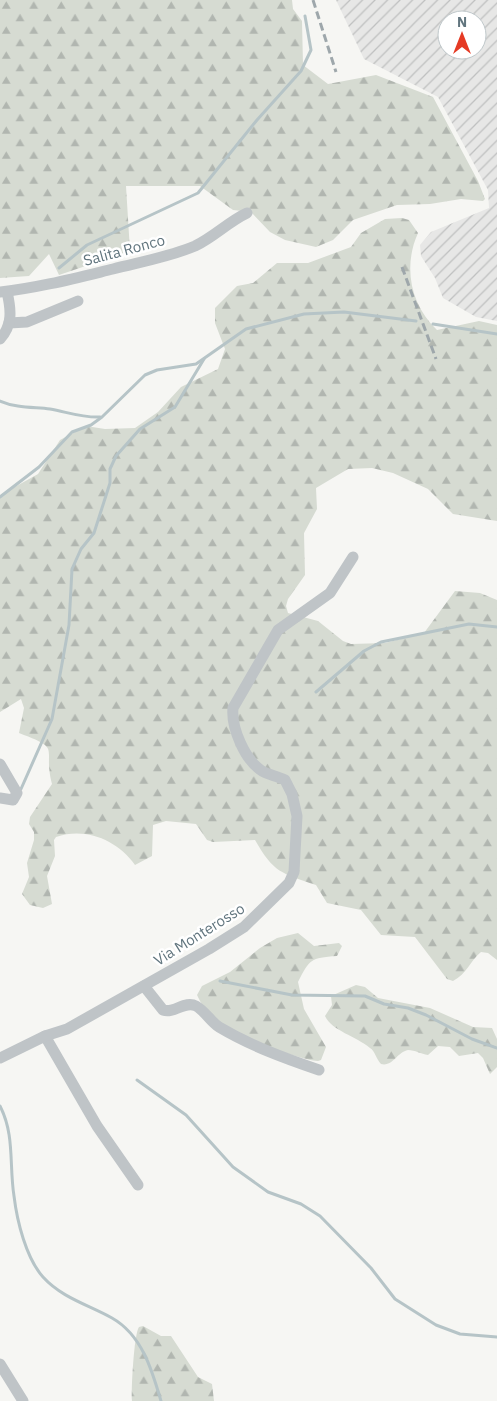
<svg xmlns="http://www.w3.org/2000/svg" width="497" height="1401" viewBox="0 0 497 1401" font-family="'IBM Plex Sans',sans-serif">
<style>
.industrial{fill:url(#industrial-furrows);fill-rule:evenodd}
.forest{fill:url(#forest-firs)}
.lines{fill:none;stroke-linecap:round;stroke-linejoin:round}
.stream{stroke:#b6c4c7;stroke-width:3}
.street{stroke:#bfc4c7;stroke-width:11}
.rail{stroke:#9ea7ab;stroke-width:3;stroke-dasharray:8 4;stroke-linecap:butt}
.labels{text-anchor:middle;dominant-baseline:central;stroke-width:5;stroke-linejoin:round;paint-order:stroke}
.street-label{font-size:15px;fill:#61757e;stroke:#fff}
</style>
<defs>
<pattern id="industrial-furrows" width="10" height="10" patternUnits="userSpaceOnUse" patternTransform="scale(1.25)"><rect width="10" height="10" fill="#e7e7e6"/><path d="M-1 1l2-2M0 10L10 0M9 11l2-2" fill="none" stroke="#bfc0c0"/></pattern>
<pattern id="forest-firs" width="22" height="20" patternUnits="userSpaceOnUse" patternTransform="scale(1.25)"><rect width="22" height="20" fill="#d6dbd2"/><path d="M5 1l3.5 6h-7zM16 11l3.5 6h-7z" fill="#b1b6b0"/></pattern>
</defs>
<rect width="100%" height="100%" fill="#f6f6f3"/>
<path class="industrial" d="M336,0H497V321L476,317L443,298L435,278L421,256L420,245L431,232L489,208L488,190L438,97L364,59ZM447,20H477V50H447Z"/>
<g class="forest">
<polygon points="0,0 292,0 293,9 302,21 303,65 328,84 376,75 433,97 478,181 485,199 483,201 461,199 430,204 397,205 353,220 333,240 316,247 285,240 270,232 251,212 233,210 200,186 126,186 130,251 59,275 49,254 29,276 0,278"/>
<path d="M402,218L409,220L418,233C403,266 410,305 437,330L479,321L497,325V521L453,514L428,489L393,473L372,468L348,469L316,488L317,509L304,533L305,575L288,599L286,606L288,613L318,621L343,641L351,644L385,643L424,633L455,591L480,593L497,600V960L488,953L481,952C470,961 467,974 453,981L447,979L415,937L381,935L361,910L327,903L316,885C281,873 274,873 255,840L213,842L207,840L196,824L166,821L153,825L152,856L135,865C117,840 86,827 56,837L54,840L55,856L47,876L52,904L43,908L30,905L22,894L29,877L27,863L34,840V832L29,824L30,817L52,784C42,746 64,750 19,733L24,708L21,699L0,712V497L4,493L38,474L60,440L86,426L105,429L135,428L158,412L181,387L218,369L225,349L215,323V308L237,286L253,283L277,263H308L351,247L361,233L385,219Z"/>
<path d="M298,933L314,946L339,943L342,946L337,956C310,958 310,959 298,982L304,1009L326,1047L321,1060L318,1061C302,1061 234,1035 221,1025C211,1017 202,1007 197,995L202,986L230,972L260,948L277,938Z"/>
<path d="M356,985L365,987L378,998L430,1008L473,1027L492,1028L497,1039V1067L490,1074L483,1058L478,1053L459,1056L450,1047L438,1046L428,1055C421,1054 415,1050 408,1050C397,1052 393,1067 381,1064C376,1059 375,1051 370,1048C356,1036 332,1031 325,1016L332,1005L331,996Z"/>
<path d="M143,1326L161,1336H171L198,1377L212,1384L214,1401H132C131,1391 134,1333 139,1327Z"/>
</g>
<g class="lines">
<g class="stream">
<polyline points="59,268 87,245 198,193 257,120 301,71 311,50 305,16"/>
<polyline points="433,324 497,334"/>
<path d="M0,401C16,408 33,407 50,409C67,412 83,418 100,417"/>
<polyline points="0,497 39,467 72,432 91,425 102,417 145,375 157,370 196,364 246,329 304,314 344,312 416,321"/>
<polyline points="316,692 364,651 381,642 469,624 497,627"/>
<polyline points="21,789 52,719 69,625 72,569 81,549 94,533 110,483 110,469 116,456 140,429 175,407 204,359"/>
<polyline points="220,981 292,995 365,996 384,1004 408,1008 426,1015 472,1039 497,1048"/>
<polyline points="137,1080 186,1115 233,1167 268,1192 301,1204 320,1216 371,1268 395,1299 436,1325 460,1334 497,1337"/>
<path d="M0,1106C15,1135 9,1165 14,1196C17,1221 26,1258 43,1277C62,1298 89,1305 112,1318C142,1335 152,1370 161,1401"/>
</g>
<g class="street">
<path d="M0,292C38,288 76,278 113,269C140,262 169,257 195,246C214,237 228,222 247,213"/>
<polyline points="9,323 27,322 78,301"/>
<path d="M0,339C13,325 11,309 7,292"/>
<polyline points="0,764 17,793 13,800 0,798"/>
<path d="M144,986L163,1010C174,1014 185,1000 196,1006C205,1011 210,1021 219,1027C251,1046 284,1058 319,1070"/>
<polyline points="45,1036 97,1126 138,1185"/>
<path d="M0,1058L45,1036L67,1029L209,949L244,927L289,883L294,872L297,816L292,794L285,780C277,776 269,775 262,771C245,760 231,728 233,708L278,630L330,593L353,557"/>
<polyline points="0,1364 23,1401"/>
</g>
<g class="rail">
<polyline points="313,0 336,72"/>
<polyline points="402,267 436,359"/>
</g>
</g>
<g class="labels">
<g class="street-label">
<text transform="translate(124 250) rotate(-15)">Salita Ronco</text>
<text transform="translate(199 934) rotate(-32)">Via Monterosso</text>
</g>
</g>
<g transform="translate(462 35)"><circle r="24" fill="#ffffff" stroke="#c0c8cb"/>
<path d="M0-4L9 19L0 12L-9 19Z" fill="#e53a24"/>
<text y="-8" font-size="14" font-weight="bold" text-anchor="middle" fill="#61757e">N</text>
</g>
</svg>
